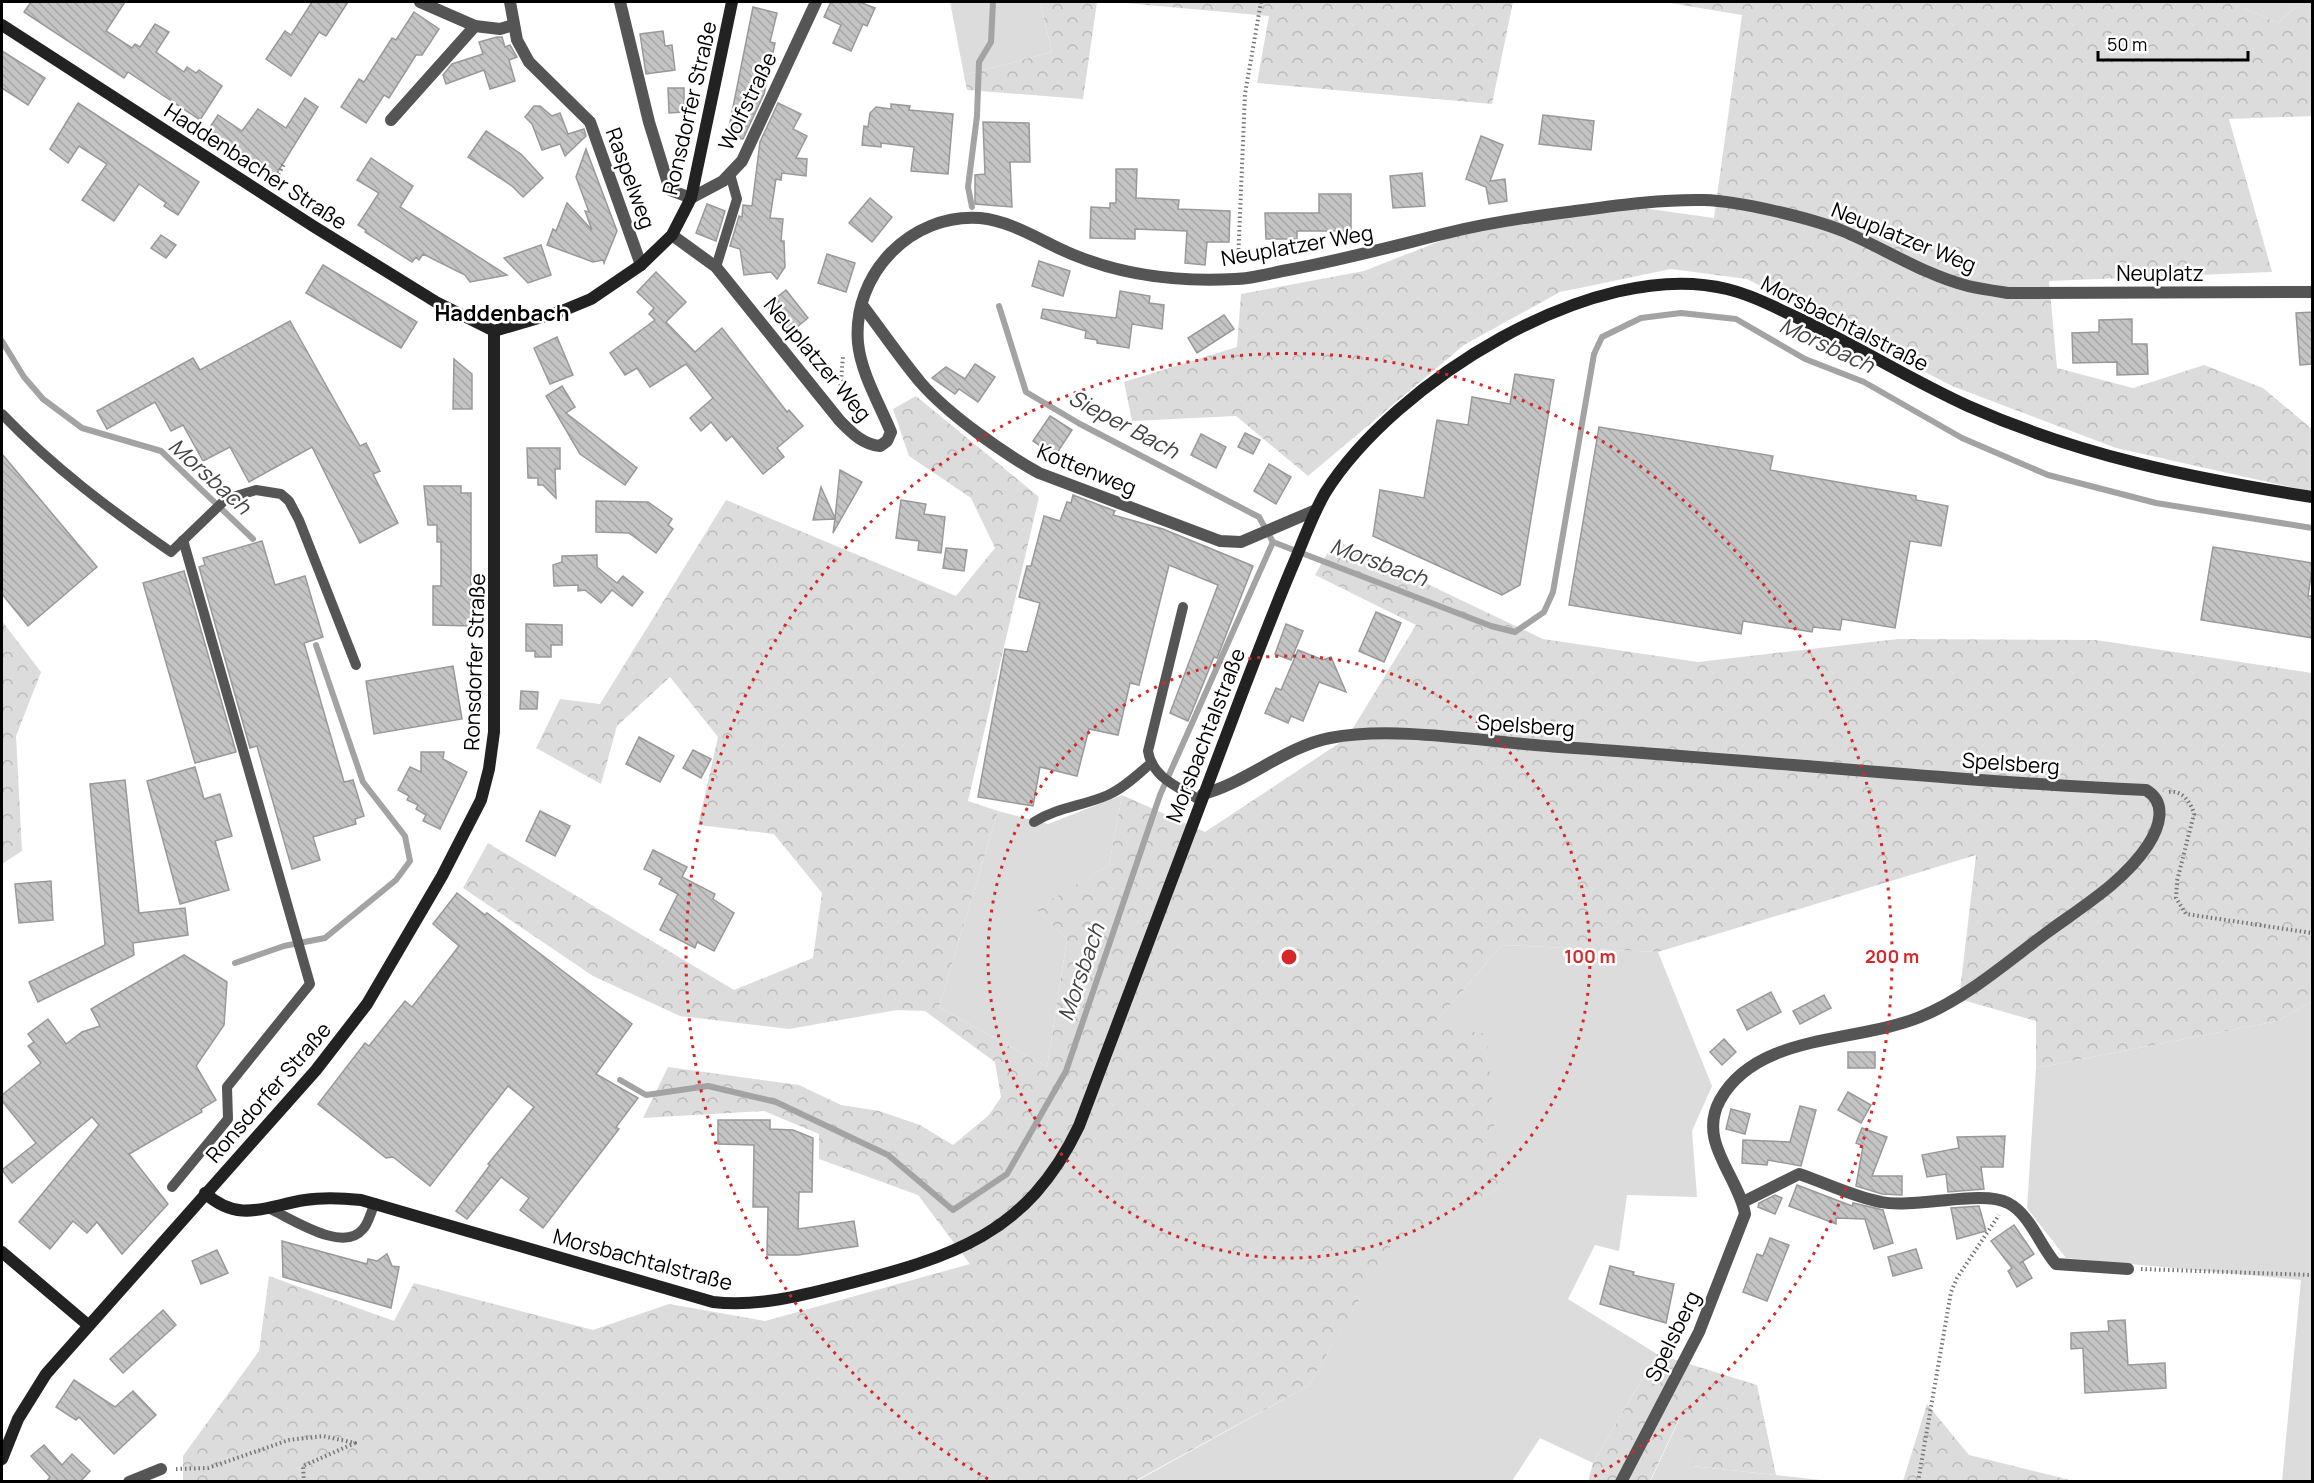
<svg xmlns="http://www.w3.org/2000/svg" width="2314" height="1483" viewBox="0 0 2314 1483" font-family="Manrope,sans-serif">
<style>
.grass{fill:#dcdcdc}
.forest{fill:url(#forest-crowns)}
.lines{fill:none;stroke-linecap:round;stroke-linejoin:round}
.stream{stroke:#a3a3a3;stroke-width:6}
.building{fill:url(#building-back-hatch);stroke:#999;stroke-width:1.5}
.path{stroke:#777;stroke-width:4;stroke-dasharray:1.5 3;stroke-linecap:butt}
.lane{stroke:#555;stroke-width:10}
.street{stroke:#555;stroke-width:12}
.secondary{stroke:#222;stroke-width:12}
.ring{fill:none;stroke:#d62828;stroke-width:3;stroke-dasharray:3 6}
.labels{text-anchor:middle;dominant-baseline:central;stroke-width:5;stroke-linejoin:round;paint-order:stroke}
.street-label{font-size:21px;fill:#000;stroke:#fff}
.neighbourhood-label{font-size:22px;font-weight:bold;fill:#000;stroke:#fff}
.water-label{font-size:22px;font-style:italic;fill:#444;stroke:#fff}
.centre{fill:#d62828;stroke:#fff;stroke-width:3}
.ring-label{font-size:18px;text-anchor:middle;font-weight:bold;fill:#d62828;stroke:#fff;stroke-width:5;stroke-linejoin:round;paint-order:stroke}
</style>
<defs>
<pattern id="forest-crowns" width="20" height="18" patternUnits="userSpaceOnUse" patternTransform="scale(1.5)"><rect width="20" height="18" fill="#dcdcdc"/><path d="M2 6a3 3 0 1 1 6 0M12 15a3 3 0 1 1 6 0" fill="none" stroke="#bbb"/></pattern>
<pattern id="building-back-hatch" width="6" height="6" patternUnits="userSpaceOnUse" patternTransform="scale(1.5)"><rect width="6" height="6" fill="#c4c4c4"/><path d="M-1 5l2 2M0 0l6 6M5-1l2 2" fill="none" stroke="#a7a7a7"/></pattern>
</defs>
<rect width="100%" height="100%" fill="#fff"/>
<g class="grass">
<polygon points="950,2 1040,2 1052,52 964,75"/>
<polygon points="2244,2 2301,2 2278,23 2244,8"/>
<polygon points="1122,795 1109,865 1037,909 1067,939 1047,1067 939,1007 998,811 1048,824"/>
<polygon points="1502,945 1658,952 1712,1086 1692,1131 1697,1197 1627,1195 1619,1251 1595,1245 1568,1299 1657,1354 1593,1463 1540,1438 1512,1481 1135,1482 1308,1386 1394,1240 1499,1188 1433,1025"/>
<polygon points="2312,1002 2312,1481 2282,1481 2301,1280 2066,1258 2027,1208 2036,1068 2277,1021"/>
<polygon points="1680,1418 1692,1466 1830,1481 1650,1482"/>
</g>
<g class="forest">
<polygon points="1040,2 1097,2 1083,99 967,90 964,75 1052,52"/>
<polygon points="1114,2 1513,2 1492,104 1257,83 1269,16"/>
<polygon points="1664,2 2244,2 2244,8 2278,23 2301,2 2312,2 2312,116 2229,119 2272,272 2049,281 2057,368 2133,388 2204,365 2263,388 2312,429 2312,492 2116,448 1952,386 1747,279 1671,269 1560,292 1464,345 1308,476 1236,416 1132,421 1124,382 1237,347 1241,294 1364,271 1448,238 1622,205 1714,218 1742,15"/>
<polygon points="916,396 1039,497 968,801 998,811 939,1007 1047,1067 1067,939 1036,909 1109,865 1122,795 1205,832 1347,738 1416,625 1315,575 1335,540 1543,639 1698,662 1898,639 2096,640 2312,673 2312,1002 2277,1021 2036,1068 2036,1021 1959,999 1976,855 1658,952 1502,945 1433,1025 1487,1034 1499,1188 1394,1241 1308,1386 1135,1481 183,1482 183,1456 259,1351 269,1276 394,1321 414,1283 593,1330 669,1304 765,1321 970,1264 918,1195 819,1159 819,1134 764,1111 643,1118 668,1067 799,1085 841,1105 879,1111 920,1125 953,1145 989,1115 1001,1097 995,1062 925,1011 897,1010 789,1029 680,1016 593,976 463,888 488,843 734,990 813,958 822,893 774,834 698,825 718,737 670,677 617,726 601,784 536,748 560,699 600,704 726,500 956,596 995,548 971,498 909,456 893,409"/>
<polygon points="2,621 41,672 16,736 22,851 2,864"/>
<polygon points="1657,1354 1757,1385 1776,1475 1692,1466 1679,1419 1650,1481 1588,1482 1593,1463"/>
<polygon points="1927,1404 1969,1455 2074,1481 1903,1481"/>
</g>
<g class="lines">
<g class="stream">
<polyline points="972,207 968,187 977,116 979,62 991,42 993,2"/>
<polyline points="999,306 1026,392 1080,424 1259,517 1273,542"/>
<polyline points="2,341 24,377 43,399 82,428 161,451 253,539"/>
<polyline points="235,963 284,946 325,938 396,880 410,861 405,836 363,782 316,645"/>
<polyline points="620,1080 646,1095 708,1086 776,1102 888,1155 953,1210 1007,1174 1066,1071 1160,795 1273,542 1491,626 1515,632 1544,612 1553,592 1594,354 1602,337 1641,318 1681,313 1736,319 1805,359 1864,382 1962,438 2048,475 2156,503 2312,528"/>
</g>
</g>
<g class="building">
<polygon points="31,2 125,2 106,31 132,48 135,44 140,47 155,24 169,32 156,52 184,72 187,67 196,73 199,70 222,86 200,120 128,72 124,78 24,12"/>
<polygon points="312,2 348,2 326,36 319,32 291,76 266,59 285,31 291,35"/>
<polygon points="831,2 859,2 875,8 867,26 863,24 851,51 833,43 841,25 824,17"/>
<polygon points="753,7 777,13 770,42 775,43 764,94 743,139 727,137"/>
<polygon points="414,12 439,29 422,55 416,55 389,98 384,95 366,123 341,107 359,79 364,82 392,38 396,40"/>
<polygon points="663,31 665,46 672,45 675,70 646,74 640,34"/>
<polygon points="497,37 502,37 505,47 510,45 517,57 509,60 515,81 490,89 484,70 446,84 443,75 452,64 483,54 479,42"/>
<polygon points="2,51 45,78 28,105 2,88"/>
<polygon points="668,88 684,88 684,112 669,113"/>
<polygon points="305,98 318,107 274,178 206,133 218,115 242,131 258,109 286,128"/>
<polygon points="78,103 199,182 178,215 164,206 166,203 139,184 114,221 82,200 107,164 79,146 68,163 50,149"/>
<polygon points="778,103 801,114 793,129 807,136 796,158 807,159 806,176 782,173 781,180 776,179 770,218 783,219 781,241 784,241 785,267 777,279 771,272 744,275 740,249 730,246 739,216 742,217 743,205 752,206 760,142"/>
<polygon points="891,104 910,106 909,110 953,114 948,174 911,171 914,147 881,143 881,147 862,145 864,126 868,127 870,113 876,107 891,109"/>
<polygon points="534,106 540,106 552,116 560,113 568,134 584,129 586,136 565,156 560,144 542,150 532,124 525,117"/>
<polygon points="1543,115 1594,121 1591,150 1539,144"/>
<polygon points="983,122 1029,123 1030,162 1010,162 1012,207 975,204 975,175 985,174"/>
<polygon points="486,131 521,154 543,178 523,197 512,186 468,157"/>
<polygon points="1481,136 1503,145 1490,181 1505,179 1507,201 1489,204 1486,187 1466,179"/>
<polygon points="586,149 617,231 604,263 603,260 593,262 547,245 553,229 556,231 567,203 592,230 585,211 589,212 576,177"/>
<polygon points="371,158 413,186 400,207 507,275 470,282 465,275 423,254 419,260 416,257 412,262 365,232 366,230 358,225 379,193 357,180"/>
<polygon points="1116,169 1137,169 1136,198 1179,200 1178,209 1230,211 1229,242 1207,242 1205,265 1185,263 1187,231 1135,229 1135,239 1090,238 1091,207 1110,208 1110,203 1116,203"/>
<polygon points="1422,173 1425,206 1393,208 1390,176"/>
<polygon points="1319,194 1351,194 1351,231 1297,231 1297,239 1266,239 1265,213 1319,213"/>
<polygon points="870,198 892,217 872,242 849,223"/>
<polygon points="707,204 725,211 716,241 696,233"/>
<polygon points="161,235 176,245 166,258 151,248"/>
<polygon points="541,245 551,275 528,283 504,258"/>
<polygon points="827,254 855,263 846,292 818,283"/>
<polygon points="1039,261 1070,271 1063,296 1032,286"/>
<polygon points="323,265 417,322 401,348 306,293"/>
<polygon points="656,272 686,302 666,322 695,352 722,328 787,412 789,410 803,426 777,448 784,457 763,474 732,436 726,441 711,422 701,431 690,418 713,398 686,364 650,387 637,368 625,375 610,353 655,320 649,314 654,308 637,292"/>
<polygon points="786,290 808,318 792,331 789,328 786,331 767,305"/>
<polygon points="1120,291 1150,296 1149,303 1164,305 1162,329 1132,324 1129,348 1097,343 1097,340 1085,338 1086,331 1041,318 1043,309 1116,318"/>
<polygon points="2313,312 2313,364 2300,365 2296,313"/>
<polygon points="1224,315 1234,329 1197,353 1188,338"/>
<polygon points="2132,319 2132,344 2147,344 2148,374 2117,375 2117,362 2073,363 2072,333 2099,332 2099,320"/>
<polygon points="290,321 360,446 366,443 380,471 373,474 398,523 360,543 312,447 249,482 230,447 203,461 183,425 171,431 155,402 107,429 97,411 193,358 200,370"/>
<polygon points="557,337 573,375 550,384 534,348"/>
<polygon points="454,359 472,374 472,409 453,409"/>
<polygon points="975,364 995,377 978,402 959,389 955,394 932,378 946,367 965,379"/>
<polygon points="1515,374 1554,380 1520,585 1502,595 1373,536 1380,490 1424,498 1437,420 1468,425 1472,397 1510,404"/>
<polygon points="562,386 575,407 566,413 637,468 625,485 580,454 546,396"/>
<polygon points="1050,416 1072,430 1055,456 1033,441"/>
<polygon points="1599,427 1773,456 1770,470 1916,496 1916,500 1948,506 1941,546 1910,541 1895,628 1842,619 1840,630 1813,627 1812,632 1743,621 1741,634 1569,605"/>
<polygon points="1245,433 1260,440 1253,454 1238,447"/>
<polygon points="1201,434 1226,447 1216,468 1191,455"/>
<polygon points="527,448 560,448 560,469 555,469 556,498 543,485 538,485 538,478 528,478"/>
<polygon points="2,454 97,567 28,626 2,594"/>
<polygon points="1269,464 1291,477 1276,504 1254,491"/>
<polygon points="840,470 862,482 833,533 835,519 813,520 821,487 835,518"/>
<polygon points="424,486 461,486 461,493 471,493 471,626 433,625 433,586 441,586 441,542 437,542 437,525 428,525"/>
<polygon points="1073,495 1115,511 1113,515 1163,529 1253,566 1217,658 1214,657 1188,721 1170,713 1218,585 1169,565 1139,685 1130,683 1118,735 1089,729 1077,776 1040,767 1033,806 978,797 1005,649 1027,652 1040,603 1019,597 1027,566 1031,566 1044,516 1060,521 1067,502 1071,503"/>
<polygon points="901,500 926,504 924,514 945,517 941,553 918,550 919,541 896,538"/>
<polygon points="596,501 648,502 672,519 668,525 673,529 656,553 629,533 596,532"/>
<polygon points="262,541 275,585 305,576 323,637 304,643 344,782 353,780 364,816 355,819 356,824 313,837 320,860 292,869 257,746 250,748 199,567 205,565 203,558"/>
<polygon points="2213,547 2313,563 2308,596 2313,596 2313,638 2201,620"/>
<polygon points="946,548 967,550 964,571 943,568"/>
<polygon points="597,555 597,567 617,583 623,576 643,592 632,606 612,590 601,603 585,590 578,591 578,585 554,586 553,565 562,562 562,556"/>
<polygon points="184,571 236,752 195,763 143,583"/>
<polygon points="1376,612 1401,623 1384,662 1359,651"/>
<polygon points="526,624 562,625 562,645 551,645 551,657 535,657 535,651 526,651"/>
<polygon points="1286,624 1303,631 1291,660 1275,654"/>
<polygon points="1298,650 1323,660 1331,657 1346,692 1319,682 1303,721 1291,716 1288,723 1265,713 1276,688 1281,690"/>
<polygon points="453,666 462,719 374,734 366,681"/>
<polygon points="521,691 538,692 537,709 520,709"/>
<polygon points="639,737 674,756 660,782 626,764"/>
<polygon points="693,750 711,759 701,778 683,768"/>
<polygon points="421,752 444,752 443,759 467,772 440,829 423,821 426,815 416,809 418,805 407,800 409,796 398,790 410,767 421,772"/>
<polygon points="195,767 204,799 220,794 232,836 215,841 229,890 180,904 147,781"/>
<polygon points="125,780 139,913 185,908 188,935 133,943 134,955 38,1002 29,982 105,945 90,784"/>
<polygon points="540,811 570,826 555,856 526,841"/>
<polygon points="653,850 687,867 682,877 715,894 713,899 734,913 714,951 697,942 695,948 660,930 678,894 659,884 662,878 644,869"/>
<polygon points="51,881 53,920 19,923 15,884"/>
<polygon points="457,893 485,915 487,913 632,1024 596,1074 638,1098 616,1127 619,1129 543,1228 520,1210 529,1198 501,1177 467,1219 456,1211 490,1165 488,1164 534,1107 508,1086 430,1186 393,1157 386,1158 318,1104 365,1043 369,1046 405,1001 412,1007 459,946 433,924"/>
<polygon points="184,955 227,982 224,1025 196,1066 216,1100 201,1109 202,1112 129,1154 168,1204 122,1254 97,1222 87,1233 73,1221 50,1249 19,1222 99,1125 92,1117 12,1183 2,1170 36,1143 2,1101 2,1095 41,1063 28,1046 34,1042 28,1034 48,1019 66,1044 82,1032 100,1026 91,1009"/>
<polygon points="1771,992 1781,1012 1747,1030 1737,1010"/>
<polygon points="1824,995 1831,1008 1800,1024 1793,1011"/>
<polygon points="1724,1039 1736,1052 1722,1065 1710,1052"/>
<rect x="1848" y="1052" width="27" height="16"/>
<polygon points="1848,1092 1871,1105 1861,1123 1838,1110"/>
<polygon points="1800,1106 1816,1110 1801,1166 1768,1160 1767,1165 1742,1163 1743,1140 1790,1142"/>
<polygon points="1731,1109 1750,1114 1745,1134 1726,1129"/>
<polygon points="718,1120 770,1120 770,1129 793,1130 813,1138 812,1192 799,1192 798,1229 854,1221 858,1246 798,1255 767,1255 768,1207 753,1207 754,1145 718,1144"/>
<polygon points="1862,1128 1887,1137 1872,1176 1902,1176 1902,1195 1882,1194 1856,1186 1863,1146 1856,1143"/>
<polygon points="2005,1136 2003,1167 1981,1167 1984,1189 1948,1192 1946,1174 1927,1177 1922,1155 1959,1148 1957,1137"/>
<polygon points="1797,1185 1852,1206 1853,1203 1883,1210 1893,1243 1874,1249 1865,1219 1836,1218 1836,1224 1789,1206"/>
<polygon points="1775,1195 1782,1198 1775,1214 1758,1207 1759,1203"/>
<polygon points="1979,1206 1986,1231 1957,1239 1951,1208"/>
<polygon points="2014,1225 2034,1254 2020,1263 2023,1262 2032,1278 2017,1287 2008,1271 2012,1268 1991,1241"/>
<polygon points="1770,1238 1789,1245 1767,1301 1743,1292 1757,1254 1763,1256"/>
<polygon points="282,1241 367,1264 368,1259 377,1261 387,1254 392,1266 399,1267 391,1308 283,1277"/>
<polygon points="1916,1249 1922,1268 1893,1276 1888,1257"/>
<polygon points="217,1250 228,1273 201,1284 192,1261"/>
<polygon points="1610,1266 1634,1272 1633,1275 1674,1284 1666,1323 1600,1304"/>
<polygon points="163,1310 176,1325 123,1373 110,1359"/>
<polygon points="2125,1320 2128,1365 2165,1363 2166,1388 2085,1393 2083,1348 2071,1349 2071,1333 2109,1331 2108,1321"/>
<polygon points="74,1380 115,1407 133,1391 156,1415 114,1454 79,1417 76,1420 56,1407"/>
<polygon points="44,1445 62,1465 72,1454 90,1471 80,1482 46,1482 50,1477 31,1456"/>
</g>
<g class="lines">
<g class="path">
<polyline points="274,182 284,164"/>
<polyline points="1238,263 1245,94 1261,2"/>
<polyline points="837,393 840,391 843,357"/>
<path d="M2169,792C2183,790 2191,803 2194,814L2177,881L2176,898L2186,914L2312,933"/>
<polyline points="2141,1269 2312,1275"/>
<polyline points="176,1469 208,1468 289,1440 323,1436 355,1443 303,1466 304,1482"/>
<polyline points="1918,1482 1951,1292 1957,1278 1999,1215"/>
</g>
<g class="lane">
<polyline points="716,267 737,199 730,174"/>
<path d="M2,414C54,468 109,509 171,552L226,499L256,490L281,494L289,501L299,520L356,665"/>
<path d="M1183,607L1148,751C1152,778 1179,787 1201,801"/>
<path d="M1034,822C1058,807 1083,806 1108,795C1124,788 1137,775 1150,764"/>
<polyline points="172,1187 228,1119 227,1087 310,984 183,540"/>
<path d="M268,1208C291,1218 343,1254 363,1229C369,1223 371,1211 375,1203"/>
</g>
<g class="street">
<polyline points="510,2 517,40 529,62 590,122 641,265"/>
<polyline points="620,2 649,122 670,190 691,198 723,181 742,161 816,2"/>
<polyline points="475,26 500,29 513,25"/>
<polyline points="391,120 475,26 420,2"/>
<path d="M672,235L716,267L840,421C852,433 862,444 880,446L887,441L891,432C879,403 861,373 858,343C852,274 911,213 980,218C1013,221 1044,243 1074,255C1125,276 1180,282 1235,279C1252,279 1271,273 1288,270C1342,260 1394,246 1447,233C1487,223 1528,217 1568,212C1613,206 1659,199 1704,200C1739,201 1811,218 1843,231C1884,248 1924,275 1968,286C1981,289 1995,291 2008,293L2312,292"/>
<path d="M862,305C882,331 900,358 921,383C948,414 1003,453 1039,473L1220,541L1241,542L1316,510"/>
<path d="M1203,794C1248,782 1284,747 1330,738C1396,725 1491,743 1560,747C1755,760 1950,781 2146,790C2168,803 2159,828 2148,845C2123,883 2080,908 2045,934C2006,963 1965,999 1920,1017C1856,1043 1757,1033 1720,1100C1697,1142 1738,1175 1745,1214L1699,1332L1621,1482"/>
<path d="M1743,1202L1799,1174C1826,1183 1854,1197 1881,1202C1914,1209 1983,1189 2008,1203C2030,1214 2040,1246 2056,1264L2128,1269"/>
<polyline points="129,1482 161,1469"/>
</g>
<g class="secondary">
<polyline points="2,25 313,226 436,302 494,331"/>
<polyline points="494,331 562,311 591,299 641,265 672,235 691,198 732,2"/>
<path d="M205,1193C239,1224 266,1206 305,1200C324,1197 342,1198 361,1200L713,1302C758,1307 800,1296 843,1285C952,1257 1027,1235 1079,1126C1133,981 1187,836 1243,691C1260,647 1277,602 1296,558C1305,536 1313,514 1325,493C1394,383 1594,256 1727,289C1748,294 1767,303 1785,312C1848,340 1906,378 1968,406C2081,456 2191,478 2312,497"/>
<polyline points="2,1252 88,1325"/>
<polyline points="2,1459 18,1419 46,1374 316,1070 367,1004 442,876 481,800 489,769 494,732 494,331"/>
</g>
</g>
<g class="ring">
<circle cx="1289" cy="957" r="301"/>
<path d="M988 1479A603 603 0 1 1 1590 1479"/>
</g>
<g class="labels">
<g class="street-label">
<text transform="translate(747 101) rotate(-64)">Wolfstraße</text>
<text transform="translate(689 108) rotate(-77)">Ronsdorfer Straße</text>
<text transform="translate(256 166) rotate(33)">Haddenbacher Straße</text>
<text transform="translate(631 178) rotate(70)">Raspelweg</text>
<text transform="translate(1904 237) rotate(22)">Neuplatzer Weg</text>
<text transform="translate(1297 245) rotate(-10)">Neuplatzer Weg</text>
<text x="2160" y="273">Neuplatz</text>
<text transform="translate(1845 323) rotate(27)">Morsbachtalstraße</text>
<text transform="translate(818 359) rotate(50)">Neuplatzer Weg</text>
<text transform="translate(1087 469) rotate(22)">Kottenweg</text>
<text transform="translate(474 662) rotate(-88)">Ronsdorfer Straße</text>
<text transform="translate(1526 725) rotate(4)">Spelsberg</text>
<text transform="translate(1205 735) rotate(-69)">Morsbachtalstraße</text>
<text transform="translate(2011 763) rotate(4)">Spelsberg</text>
<text transform="translate(268 1092) rotate(-49)">Ronsdorfer Straße</text>
<text transform="translate(643 1259) rotate(15)">Morsbachtalstraße</text>
<text transform="translate(1672 1336) rotate(-64)">Spelsberg</text>
</g>
<g class="neighbourhood-label">
<text x="502" y="313">Haddenbach</text>
</g>
<g class="water-label">
<text transform="translate(1827 345) rotate(25)">Morsbach</text>
<text transform="translate(1124 424) rotate(28)">Sieper Bach</text>
<text transform="translate(210 476) rotate(42)">Morsbach</text>
<text transform="translate(1379 562) rotate(20)">Morsbach</text>
<text transform="translate(1081 972) rotate(-71)">Morsbach</text>
</g>
</g>
<circle cx="1289" cy="957" r="9" class="centre"/>
<g class="ring-label">
<text x="1590" y="963">100 m</text>
<text x="1892" y="963">200 m</text>
</g>
<rect width="2314" height="1483" fill="none" stroke="#000000" stroke-width="6"/>
<path d="M2098 51v9h150v-9" fill="none" stroke="#000000" stroke-width="3"/>
<text x="2107" y="51" font-size="18" fill="#000000" stroke="#ffffff" stroke-width="4.5" paint-order="stroke">50 m</text>
</svg>
